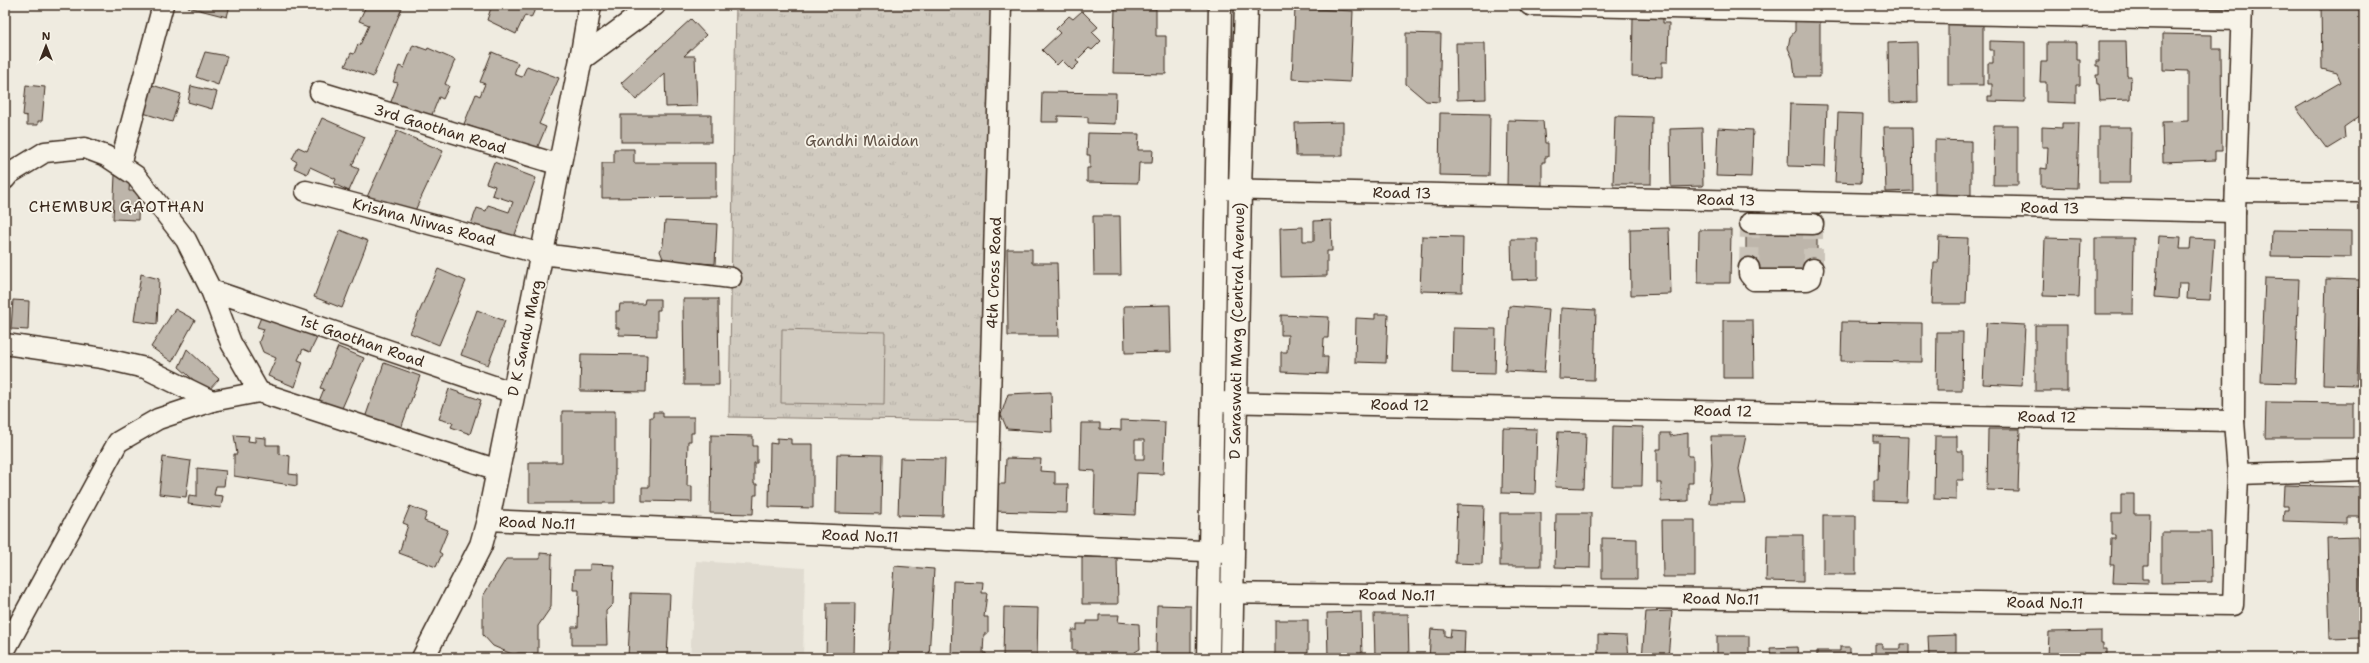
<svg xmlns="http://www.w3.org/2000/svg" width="2369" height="663" viewBox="0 0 2369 663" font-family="'Shantell Sans',sans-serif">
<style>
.built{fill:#e0dbd0}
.park{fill:url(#park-tufts);stroke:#867a6f}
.garden{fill:#d1cbc0;stroke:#867a6f}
.building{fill:#bdb5aa;stroke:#3b2a1e;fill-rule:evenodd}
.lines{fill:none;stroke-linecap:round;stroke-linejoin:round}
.street-tunnel{stroke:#cbc4b9;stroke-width:20;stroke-dasharray:20 10;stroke-linecap:butt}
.street-casing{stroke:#3b2a1e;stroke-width:23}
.secondary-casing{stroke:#3b2a1e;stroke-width:25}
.street{stroke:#f7f3e8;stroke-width:20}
.secondary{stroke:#f7f3e8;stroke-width:22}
.labels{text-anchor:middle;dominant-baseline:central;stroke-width:3.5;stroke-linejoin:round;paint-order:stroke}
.street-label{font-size:15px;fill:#3b2a1e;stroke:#f7f3e8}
.park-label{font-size:15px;fill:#605246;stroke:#f7f3e8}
.neighbourhood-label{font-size:16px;letter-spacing:1px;fill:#3b2a1e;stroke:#f7f3e8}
</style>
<defs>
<pattern id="park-tufts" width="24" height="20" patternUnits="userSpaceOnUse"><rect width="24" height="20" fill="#d1cbc0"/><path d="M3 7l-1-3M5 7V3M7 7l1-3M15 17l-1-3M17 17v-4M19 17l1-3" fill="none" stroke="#b4aea5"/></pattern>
</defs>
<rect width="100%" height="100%" fill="#efebe0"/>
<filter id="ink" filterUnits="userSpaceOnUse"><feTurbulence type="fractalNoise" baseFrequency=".025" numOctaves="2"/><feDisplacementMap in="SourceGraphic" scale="8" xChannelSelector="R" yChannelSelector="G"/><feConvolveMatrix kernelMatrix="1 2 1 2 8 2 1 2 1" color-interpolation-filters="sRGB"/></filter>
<g filter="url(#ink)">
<polygon class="built" points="696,561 805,568 803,658 690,658"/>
<polygon class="park" points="736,5 992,5 985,421 729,417"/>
<polygon class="garden" points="782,329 885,332 884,405 781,403"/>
<g class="building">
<polygon points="188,5 230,5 227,17 188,7"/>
<polygon points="363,5 394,5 402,8 373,77 345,66 351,53 354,54 358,44 360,45 369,25 359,21 366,6"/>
<polygon points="492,5 537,5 531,18 525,15 516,34 487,20"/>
<polygon points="2321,5 2364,5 2364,113 2344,127 2345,138 2327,149 2296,108 2341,82 2337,73 2322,69"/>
<polygon points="1115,8 1156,9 1156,36 1166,36 1166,74 1113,73"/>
<polygon points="1295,8 1353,11 1350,82 1292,79"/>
<polygon points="1082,11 1098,27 1092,32 1101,41 1092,50 1089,48 1076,61 1079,63 1072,70 1062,60 1057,65 1042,50 1060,33 1056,29 1069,16 1073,19"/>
<polygon points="1647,15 1663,15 1663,23 1669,23 1668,62 1662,62 1662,77 1632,76 1633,17 1647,18"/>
<polygon points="1795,17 1820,17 1820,77 1795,77 1793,59 1788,48 1790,37 1795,31"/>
<rect x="1948" y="17" width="35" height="68"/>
<polygon points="691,19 706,35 684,56 695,56 697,106 666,107 665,73 636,100 621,83"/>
<polygon points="1406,33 1441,34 1439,102 1426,101 1406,84"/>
<polygon points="2163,34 2212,35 2212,49 2221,49 2222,151 2215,151 2215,160 2163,162 2162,122 2188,121 2188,71 2163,70"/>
<polygon points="1990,41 2025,42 2025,102 1988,101 1988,96 1992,96 1992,84 1988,84 1988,63 1993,63 1993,50 1990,50"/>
<polygon points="2099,41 2126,41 2127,76 2131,76 2130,99 2100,100 2099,84 2097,84 2096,75 2099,75 2099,66 2096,66 2096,61 2099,61"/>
<polygon points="1917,42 1918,102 1889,103 1888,43"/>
<polygon points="2047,42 2077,42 2077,60 2080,60 2080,85 2076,85 2076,103 2046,102 2046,82 2040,82 2041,62 2047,62"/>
<polygon points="1456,43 1485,43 1486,99 1457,100"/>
<polygon points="413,45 427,50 428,48 455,60 445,84 449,86 443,99 439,97 429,122 389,107 398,83 393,82 399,66 404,68"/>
<polygon points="205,52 227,56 218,85 196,77"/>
<polygon points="492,52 518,63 514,74 522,77 527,66 559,78 539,124 546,127 536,151 464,124 476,94 480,96 485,84 480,82"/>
<polygon points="149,84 181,94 172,122 140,112"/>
<polygon points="26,85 45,87 42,121 38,121 38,125 27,125 27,116 23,115"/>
<polygon points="191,86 217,92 212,109 188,102"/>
<polygon points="1042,92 1116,93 1115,124 1088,123 1088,117 1058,116 1058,122 1041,122"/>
<polygon points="1790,104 1827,105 1825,167 1788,166"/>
<polygon points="1440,113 1490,114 1489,176 1439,175"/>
<polygon points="1838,113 1863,114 1861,183 1835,182"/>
<rect x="621" y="115" width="90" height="27"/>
<polygon points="1615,116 1652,117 1651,184 1613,184"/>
<polygon points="322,118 365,137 352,166 359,169 349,191 334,184 336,179 310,167 307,174 294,168 297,162 292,159 298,147 307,151"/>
<polygon points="1508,120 1543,121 1545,143 1548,143 1548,157 1545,157 1545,162 1542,162 1542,188 1507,188"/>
<polygon points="1343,122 1343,156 1296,156 1295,123"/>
<polygon points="2062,123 2079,123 2077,188 2041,187 2041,168 2047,169 2048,147 2042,147 2042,127 2062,128"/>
<polygon points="1994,125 2018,125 2018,185 1993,185"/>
<polygon points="1884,127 1912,127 1913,191 1886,192"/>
<polygon points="2099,127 2131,127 2130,183 2099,183"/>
<polygon points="1702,128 1703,186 1671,187 1670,129"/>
<polygon points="1718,128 1753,130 1751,177 1716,176"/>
<polygon points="397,131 443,151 412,217 367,197"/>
<polygon points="1088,133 1139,134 1138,150 1153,150 1152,163 1139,163 1138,183 1087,182 1087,168 1090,168 1090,155 1087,155"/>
<polygon points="1935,140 1971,141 1971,195 1935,194"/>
<polygon points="614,149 634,149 634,163 716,163 716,197 602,198 602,163 614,163"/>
<polygon points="494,162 536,178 513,240 471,224 477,208 486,211 488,205 509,212 513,202 492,195 495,186 486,183"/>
<polygon points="115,175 130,176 129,191 139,191 138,220 113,219"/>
<polygon points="1093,216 1120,216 1121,275 1094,275"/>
<polygon points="1331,220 1332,251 1327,251 1327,276 1281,277 1280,228 1303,227 1303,241 1314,241 1314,221"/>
<polygon points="665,221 717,224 715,264 664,261 660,251 663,245"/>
<polygon points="1669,228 1671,294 1631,295 1630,229"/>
<polygon points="1746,229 1817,229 1817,266 1807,276 1756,276 1746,266"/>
<polygon points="340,230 368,241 342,308 314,297"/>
<polygon points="1699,230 1731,230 1730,283 1698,283"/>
<polygon points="2272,230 2351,231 2351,257 2271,256"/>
<polygon points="1422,236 1463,237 1462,292 1420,291"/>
<polygon points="2159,236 2181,237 2180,249 2190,249 2191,238 2214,239 2210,300 2187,299 2188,283 2179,283 2178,299 2155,297"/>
<polygon points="1939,237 1968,238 1966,304 1932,304 1934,263 1938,263"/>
<polygon points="2045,238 2081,239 2079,297 2043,296"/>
<polygon points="2095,238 2134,238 2133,314 2095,314"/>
<polygon points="1511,239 1538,239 1538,279 1512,280"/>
<polygon points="1007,249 1032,249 1032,263 1057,263 1059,336 1008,336"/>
<polygon points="438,269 466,281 439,345 410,333"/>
<polygon points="141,274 159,279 157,324 134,321"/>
<polygon points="2265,278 2299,279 2295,383 2261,382"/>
<polygon points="2326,279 2360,280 2357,385 2323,384"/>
<polygon points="645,299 660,299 660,310 657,310 657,336 619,335 619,328 616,328 616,311 619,311 620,304 644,304"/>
<polygon points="683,299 718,299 719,385 684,385"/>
<polygon points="13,300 29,301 28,330 11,329"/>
<polygon points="1170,305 1171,352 1125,353 1124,306"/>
<polygon points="1509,306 1549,309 1544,373 1505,371"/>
<polygon points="1561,308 1596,310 1594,380 1559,379"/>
<polygon points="175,309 195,320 172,362 151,347"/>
<polygon points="264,310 319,334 310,352 303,349 298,360 303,362 295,387 268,376 276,358 263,352 259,342 264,329 257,327"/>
<polygon points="477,310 505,321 488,365 461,355"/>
<polygon points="1375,314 1388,314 1386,363 1355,362 1356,318 1375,319"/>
<polygon points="1281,315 1329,317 1328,338 1324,338 1323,357 1328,357 1327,374 1281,372 1281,352 1287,352 1288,335 1281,335"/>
<polygon points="1723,320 1753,320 1754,378 1723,378"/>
<polygon points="1842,322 1922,323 1922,362 1841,361"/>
<polygon points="1986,323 2025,325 2022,386 1983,384"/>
<rect x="2035" y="325" width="32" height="66"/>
<polygon points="1453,328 1496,329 1495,374 1452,373"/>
<polygon points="1937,332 1963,332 1962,391 1936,391"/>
<polygon points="338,347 364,358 339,415 317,406 324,389 320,388"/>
<polygon points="187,349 219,379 207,392 179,367"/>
<polygon points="581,354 647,355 646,392 580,391"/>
<polygon points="384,363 420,376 400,431 365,418"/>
<polygon points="449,389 481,400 470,434 451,427 453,423 439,419"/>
<polygon points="1051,392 1052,432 1007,429 1001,415 1008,394"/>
<polygon points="2266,402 2353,403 2353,438 2265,438"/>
<polygon points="562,411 615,411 615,503 529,503 529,462 562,462"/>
<polygon points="653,412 663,412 663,417 694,417 694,433 691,433 691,441 688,441 687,486 692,486 692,502 642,501 642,487 649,487 650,417 653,417"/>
<path d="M1121,420L1165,422L1163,474L1137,473L1135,515L1094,513L1095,471L1080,470L1081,423H1100V429L1121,430ZM1135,440H1144V459H1135Z"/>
<polygon points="1613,426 1643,427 1642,486 1612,486"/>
<polygon points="1503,428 1537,429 1535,494 1502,493"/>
<polygon points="1988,429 2020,429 2018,491 1987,490"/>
<polygon points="1558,432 1586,433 1584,488 1555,487"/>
<polygon points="1661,433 1670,433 1670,436 1688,433 1688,456 1693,456 1693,483 1688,483 1688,501 1661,502 1661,483 1657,483 1657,449 1661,449"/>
<polygon points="234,435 249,436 248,441 255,442 255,437 266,438 266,445 279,445 279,454 290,456 289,474 297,475 297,486 234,476 234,454 237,454"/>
<polygon points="711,435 753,436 753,446 757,446 757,463 754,463 754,484 757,484 757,495 754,495 753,514 710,513"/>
<polygon points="1711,436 1746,436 1739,469 1745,503 1709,503 1712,464"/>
<polygon points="1873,436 1909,437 1907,502 1874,501 1874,480 1878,480 1879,442 1873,442"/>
<polygon points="1935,436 1957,436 1957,451 1963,451 1963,480 1956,480 1956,500 1934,499"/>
<polygon points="777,438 791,439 791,444 813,444 813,508 769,507 770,443 777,444"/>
<polygon points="837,454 882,455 881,514 836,513"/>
<polygon points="163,457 191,461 186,497 159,494"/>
<polygon points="900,458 945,459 943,516 898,515"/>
<polygon points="1006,458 1041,459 1040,471 1055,472 1055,484 1068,484 1067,513 991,511 992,484 1005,484"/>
<polygon points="197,468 226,471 224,486 216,486 214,495 223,496 221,508 188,504 189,495 197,496"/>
<polygon points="2284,485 2364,487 2364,517 2347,517 2347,523 2283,521 2284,510 2288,510 2288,506 2283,506"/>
<polygon points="2121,494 2134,494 2134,514 2150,514 2149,566 2143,566 2143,579 2148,579 2148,583 2113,582 2114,565 2110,565 2111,539 2115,539 2115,535 2112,535 2112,514 2121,514"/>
<polygon points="1457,505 1484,506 1482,564 1455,563"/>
<polygon points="410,506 427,513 424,521 448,530 439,552 442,554 436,567 399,553 408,525 403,523"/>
<rect x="1500" y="513" width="41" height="53"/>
<polygon points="1556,513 1591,513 1590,568 1555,567"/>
<rect x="1823" y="515" width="33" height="59"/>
<polygon points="1662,520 1695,520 1695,577 1663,577"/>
<polygon points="2161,532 2211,532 2212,582 2161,583"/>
<polygon points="1767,535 1803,535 1803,582 1766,581"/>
<polygon points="2359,537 2363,638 2330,639 2327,538"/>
<polygon points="1602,538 1637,539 1637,579 1602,579"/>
<polygon points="540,553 552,554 551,607 538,626 538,653 518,653 514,655 493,646 483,635 483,596 506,559 540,559"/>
<polygon points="1082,557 1117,557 1118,604 1082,604"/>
<polygon points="590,564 614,565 613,604 606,611 607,645 572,645 572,627 578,627 579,590 573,590 574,570 590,570"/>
<polygon points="894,566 934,569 929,658 888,658"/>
<polygon points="953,581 983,582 982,593 987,593 984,617 988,617 988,634 984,634 983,653 986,653 986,658 951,658"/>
<polygon points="631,593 670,594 667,658 628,658"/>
<polygon points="827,603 855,603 854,658 826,658"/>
<polygon points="1157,605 1191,606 1191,656 1156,656"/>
<polygon points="1004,607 1038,608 1037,658 1003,658"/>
<polygon points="1672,611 1668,658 1642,658 1646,612"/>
<polygon points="1361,612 1362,658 1328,658 1327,613"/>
<polygon points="1374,614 1408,614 1409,658 1375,658"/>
<polygon points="1099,615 1119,615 1118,622 1139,624 1140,649 1135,652 1135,657 1076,656 1077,651 1072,651 1072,630 1077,630 1077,624 1087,624 1087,621 1099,621"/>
<rect x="1275" y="620" width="33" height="38"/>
<polygon points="1431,629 1445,630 1445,636 1450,637 1451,630 1465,631 1464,658 1429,658"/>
<polygon points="2101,631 2101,643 2103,643 2103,649 2107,649 2107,658 2048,658 2049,632"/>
<polygon points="1598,635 1627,636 1629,658 1598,658"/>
<polygon points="1956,635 1956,658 1929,658 1928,636"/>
<rect x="1717" y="636" width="32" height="22"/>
<polygon points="1875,644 1882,644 1882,649 1901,649 1901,644 1909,644 1909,658 1875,658"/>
<polygon points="1797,647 1798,658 1771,658 1770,648"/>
<polygon points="1840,647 1850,647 1850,658 1817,658 1817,651 1840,651"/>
<polygon points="1503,654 1563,656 1563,658 1503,658"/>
</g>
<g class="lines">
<g class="street-tunnel">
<polyline points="1749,268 1750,227"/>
<polyline points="1813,269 1813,228"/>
</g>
<g class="street-casing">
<g id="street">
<polyline points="1530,5 2241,20"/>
<polyline points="320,92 560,165"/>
<polyline points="120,165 163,5"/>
<polyline points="5,179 9,174 45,152 85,148 106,156 136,176 186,240 211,290 231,343 259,392"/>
<polyline points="1217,189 2235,212"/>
<polyline points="306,191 542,254 731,278"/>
<polyline points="2236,191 2364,192"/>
<polyline points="1750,223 1813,224"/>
<polyline points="1749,268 1749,274 1754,280 1807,280 1811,278 1813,269"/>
<polyline points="211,290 514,393"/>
<polyline points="5,344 102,358 145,368 212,401"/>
<polyline points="1213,402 2234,421"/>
<polyline points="2238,474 2364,470"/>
<polyline points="488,520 1227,552"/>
<polyline points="986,542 1001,5"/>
<polyline points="1209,593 2233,605 2238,474 2234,421 2235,212 2242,5"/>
<polyline points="5,650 118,442 158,419 212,401 259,392 498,470"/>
</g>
</g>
<g class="secondary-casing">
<g id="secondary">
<polyline points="581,59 654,5"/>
<polyline points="423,658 481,545 488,520 581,59 590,5"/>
<polyline points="1208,658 1220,5"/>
<polyline points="1231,658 1240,189 1246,5"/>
</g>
</g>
<use href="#street" class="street"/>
<use href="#secondary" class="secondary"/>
</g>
</g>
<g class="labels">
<g class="street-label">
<text transform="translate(440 129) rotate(17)">3rd Gaothan Road</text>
<text transform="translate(1402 193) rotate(1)">Road 13</text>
<text transform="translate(1726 200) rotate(1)">Road 13</text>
<text transform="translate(2050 208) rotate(1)">Road 13</text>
<text transform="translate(424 222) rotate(15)">Krishna Niwas Road</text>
<text transform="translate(994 273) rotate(-88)">4th Cross Road</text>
<text transform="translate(1237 331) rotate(-89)">D Saraswati Marg (Central Avenue)</text>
<text transform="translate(525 338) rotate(-78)">D K Sandu Marg</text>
<text transform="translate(362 341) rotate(19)">1st Gaothan Road</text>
<text transform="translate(1400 405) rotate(1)">Road 12</text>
<text transform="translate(1723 411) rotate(1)">Road 12</text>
<text transform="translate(2047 417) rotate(1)">Road 12</text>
<text transform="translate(537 523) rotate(2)">Road No.11</text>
<text transform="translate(860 536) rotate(2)">Road No.11</text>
<text transform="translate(1397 595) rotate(1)">Road No.11</text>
<text transform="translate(1721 599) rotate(1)">Road No.11</text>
<text transform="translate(2045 603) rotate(1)">Road No.11</text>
</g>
<g class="park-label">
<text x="862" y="141">Gandhi Maidan</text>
</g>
<g class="neighbourhood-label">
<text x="117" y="206">CHEMBUR GAOTHAN</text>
</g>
</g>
<rect width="2369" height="663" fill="none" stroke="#f7f3e8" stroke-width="20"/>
<rect x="10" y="10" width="2349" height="643" fill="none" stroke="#3b2a1e" stroke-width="1.5" filter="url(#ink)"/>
<g transform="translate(46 46)" stroke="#f7f3e8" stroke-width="3" paint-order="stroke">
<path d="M0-3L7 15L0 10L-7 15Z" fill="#3b2a1e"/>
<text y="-6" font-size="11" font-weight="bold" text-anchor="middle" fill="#3b2a1e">N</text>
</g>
</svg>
